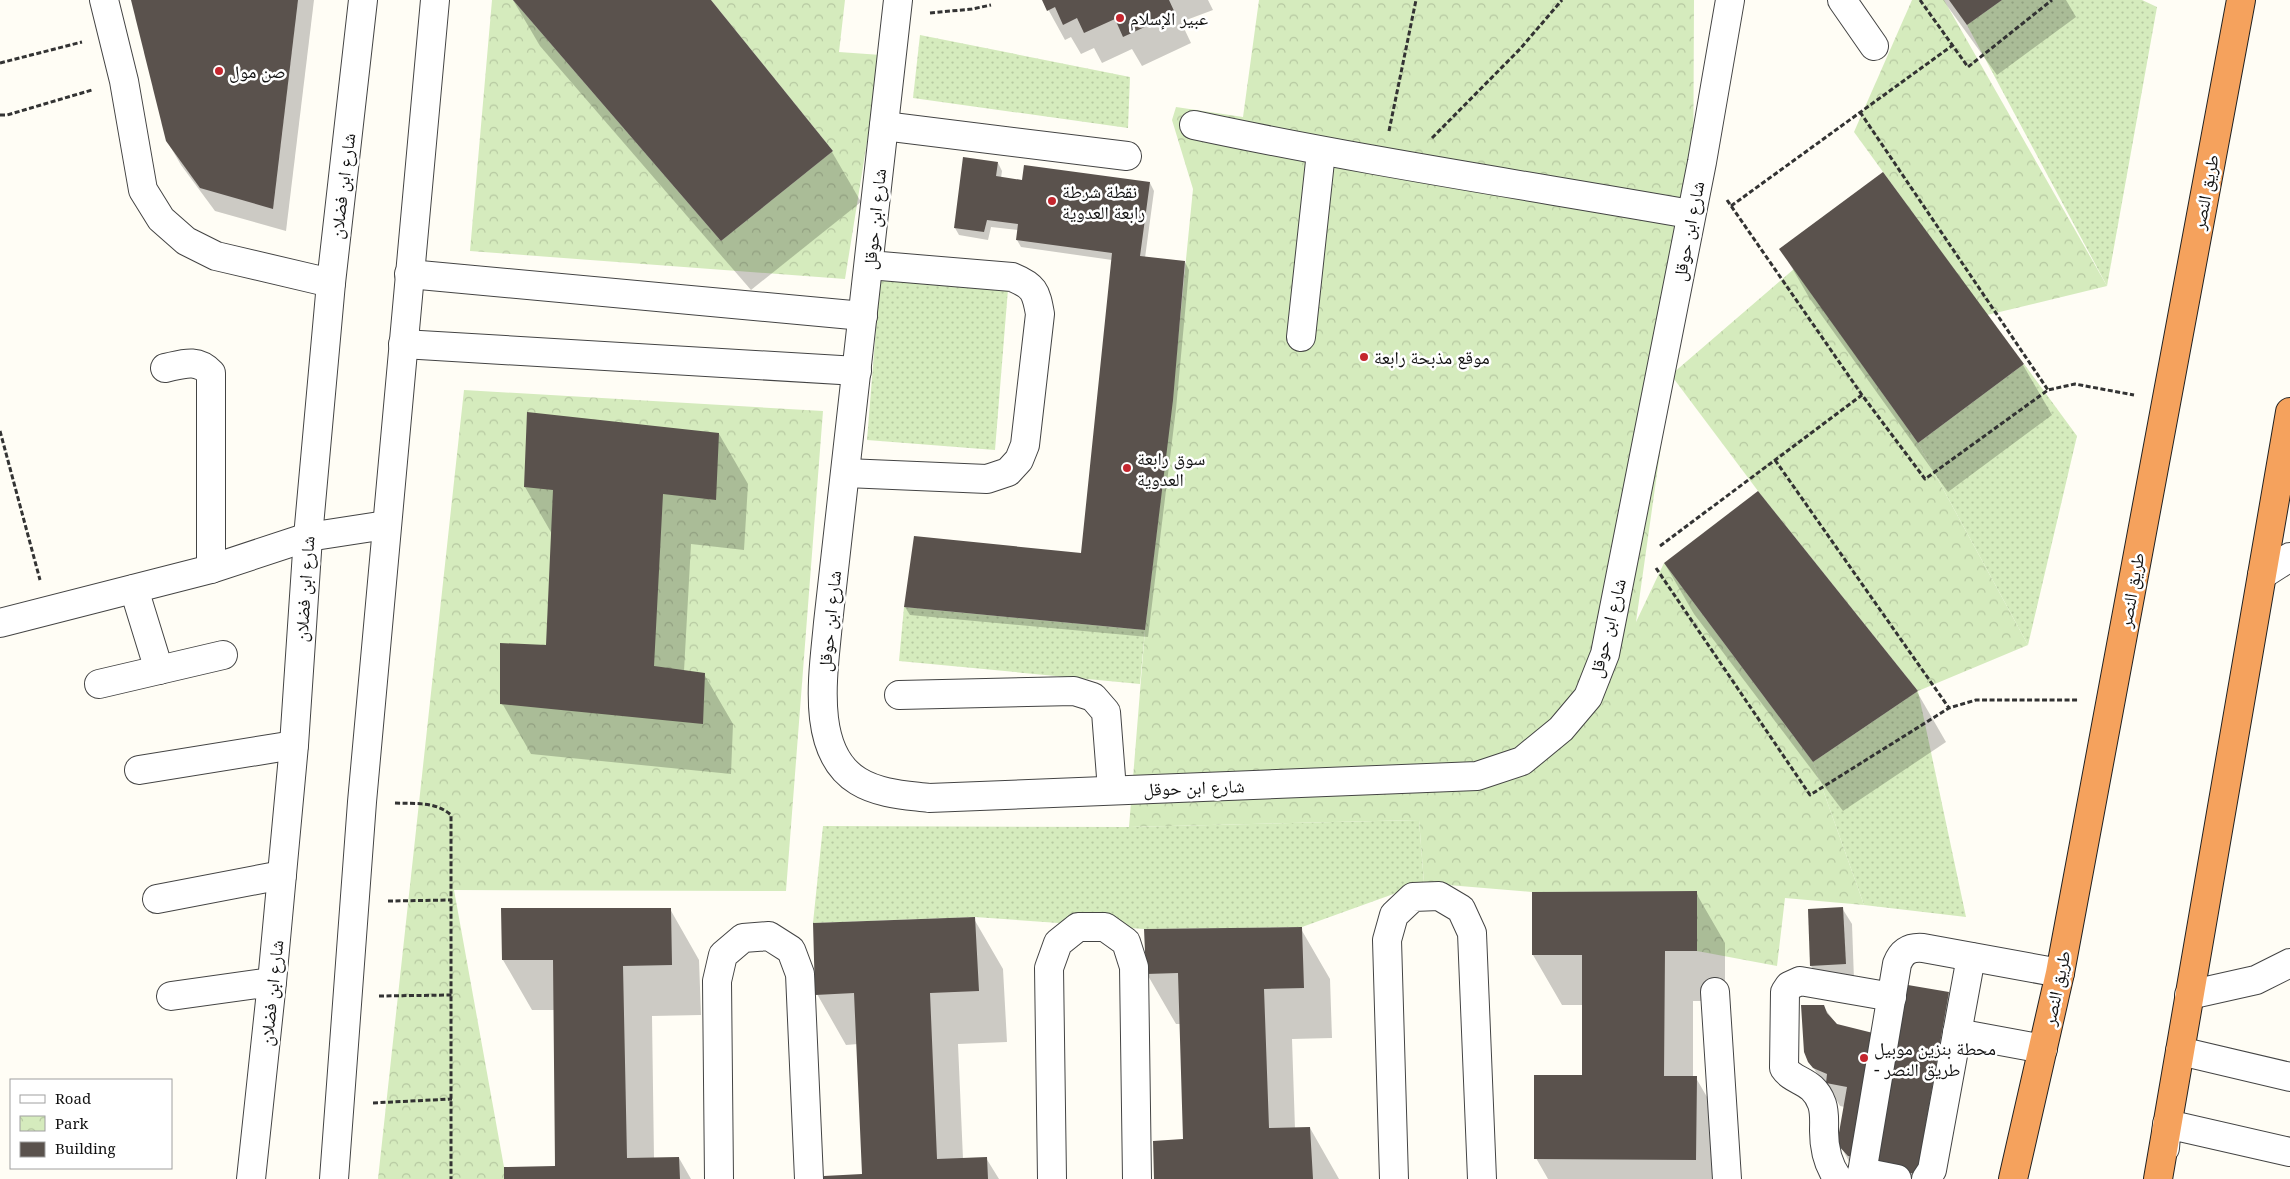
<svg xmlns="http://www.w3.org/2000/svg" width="2290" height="1179" viewBox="0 0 2290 1179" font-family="'Noto Serif','Noto Naskh Arabic',serif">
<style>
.grass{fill:url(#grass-dots)}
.park{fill:url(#park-crowns)}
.shadow{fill:#0003}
.building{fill:#5a524d}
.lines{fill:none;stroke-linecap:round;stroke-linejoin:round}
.minor-casing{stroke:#444;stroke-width:30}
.highway-casing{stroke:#222;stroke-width:30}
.path{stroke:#333;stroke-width:3;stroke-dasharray:5 2.5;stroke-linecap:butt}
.minor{stroke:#fff;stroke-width:28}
.highway{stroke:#f5a25d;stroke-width:28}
.poi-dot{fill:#c4262e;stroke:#fff;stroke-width:2}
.labels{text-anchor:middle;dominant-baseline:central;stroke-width:5;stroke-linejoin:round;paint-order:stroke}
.poi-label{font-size:18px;fill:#111;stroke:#fff;text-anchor:start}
.street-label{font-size:18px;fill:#111;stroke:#fff}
</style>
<defs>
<pattern id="grass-dots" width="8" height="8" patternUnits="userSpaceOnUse" patternTransform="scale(1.25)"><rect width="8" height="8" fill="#d5ebbd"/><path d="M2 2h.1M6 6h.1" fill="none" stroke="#b6c8a1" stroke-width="1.8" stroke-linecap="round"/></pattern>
<pattern id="park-crowns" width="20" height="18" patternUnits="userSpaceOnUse" patternTransform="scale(1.25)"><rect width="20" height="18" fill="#d5ebbd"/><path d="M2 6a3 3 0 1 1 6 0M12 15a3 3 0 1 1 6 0" fill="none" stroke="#b6c8a1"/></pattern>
</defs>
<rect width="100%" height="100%" fill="#fffdf5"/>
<g class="grass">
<polygon points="2002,0 2142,0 2157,7 2107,286 1967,25"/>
<polygon points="920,35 1130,77 1128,128 913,98"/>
<polygon points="880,279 1008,289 995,450 867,440"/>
<polygon points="2024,364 2077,436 2028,645 1918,443"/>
<polygon points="904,607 1145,630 1140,684 899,661"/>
<polygon points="1918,691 1966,917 1864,905 1813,762"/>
<polygon points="1419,820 1424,883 1302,927 1144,929 975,917 813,923 823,826 1129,827"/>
</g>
<g class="park">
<polygon points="492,0 513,0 721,241 833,151 711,0 845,0 839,52 881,55 845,279 470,251"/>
<polygon points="1259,0 1694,0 1693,219 1672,374 1794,269 1918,443 2028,645 1918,691 1758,491 1671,375 1636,622 1664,563 1813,762 1864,905 1785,898 1777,966 1697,951 1697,891 1532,892 1424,883 1419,820 1129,827 1145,630 1172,400 1193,189 1172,120 1176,107 1243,117"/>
<polygon points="1912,0 1944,0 2107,286 1987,315 1854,132"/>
<polygon points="464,390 823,411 786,891 454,890 504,1167 504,1179 378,1179"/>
</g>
<g class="shadow">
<polygon points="132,0 314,0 286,231 215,211 181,165 167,141"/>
<polygon points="513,0 709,0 832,152 861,202 751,290 540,46"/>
<polygon points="1043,0 1208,0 1213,10 1181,22 1191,43 1142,66 1132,49 1102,63 1094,48 1081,54 1071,37 1065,40"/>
<polygon points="1943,0 2066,0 2076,17 1997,75"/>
<polygon points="998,163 1002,171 1001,178 1023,181 1150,183 1154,191 1145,258 1185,262 1189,270 1176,409 1148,637 910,615 905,607 915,538 1082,555 1112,260 1021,247 1017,240 1018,230 991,227 988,240 959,235 955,228"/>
<polygon points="1883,174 2023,365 2052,415 1948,492 1810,299 1781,249"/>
<polygon points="719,434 748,484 744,550 691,544 684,671 704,674 733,724 731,774 531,754 502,703 547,646 552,534 525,487"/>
<polygon points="1665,564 1917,692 1946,742 1843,811 1694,614"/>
<polygon points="1696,893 1725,943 1725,1001 1693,1001 1693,1078 1696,1078 1725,1128 1725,1179 1548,1179 1536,1158 1583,1076 1583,1005 1562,1005 1533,955"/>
<polygon points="1842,908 1852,924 1854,980 1821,982 1811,966"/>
<polygon points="502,909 670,909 699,960 701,1015 652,1016 654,1159 679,1158 691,1179 506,1179 557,1167 555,1010 532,1010 503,960"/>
<polygon points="974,919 1003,969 1007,1042 958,1044 963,1159 986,1158 999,1179 826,1179 863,1175 858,1044 846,1045 817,994"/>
<polygon points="1301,929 1330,979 1332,1038 1292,1039 1295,1129 1310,1128 1339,1179 1156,1179 1184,1141 1181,1024 1176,1024 1147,974"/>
<polygon points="1948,993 1962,1017 1933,1179 1878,1179 1852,1167 1839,1143 1845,1107 1840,1106 1833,1094 1828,1092 1807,1057 1823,1006 1837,1025 1880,1036"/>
</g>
<g class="building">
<polygon points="131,0 298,0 273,209 200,188 166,141"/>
<polygon points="513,0 711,0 833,151 721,241"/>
<polygon points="1042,0 1169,0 1175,13 1123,37 1115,19 1084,33 1077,18 1063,25 1055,7 1047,11"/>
<polygon points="1949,0 2002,0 1967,25"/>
<polygon points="963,157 998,162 996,176 1022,180 1024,165 1150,182 1140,256 1185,261 1173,400 1145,630 904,607 914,536 1081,553 1112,253 1016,240 1018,224 987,220 984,232 954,228"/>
<polygon points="1883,172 2024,364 1918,443 1779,249"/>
<polygon points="527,412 719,433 716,500 663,494 654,666 705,673 703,724 500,704 500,643 546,645 553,490 524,487"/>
<polygon points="1758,491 1918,691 1813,762 1664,563"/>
<polygon points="1697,891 1697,951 1665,951 1664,1076 1697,1076 1696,1160 1534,1159 1534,1075 1582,1075 1582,955 1532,955 1532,892"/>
<polygon points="1843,907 1846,964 1810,966 1808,909"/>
<polygon points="501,908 671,908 672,965 623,966 627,1158 679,1157 680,1179 504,1179 504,1167 555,1166 553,960 502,960"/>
<polygon points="975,917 979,991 930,993 937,1159 987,1157 988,1179 824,1179 824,1176 862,1174 854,993 815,995 813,923"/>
<polygon points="1302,927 1304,988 1264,989 1269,1128 1310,1127 1313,1179 1154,1179 1153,1141 1183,1139 1178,973 1146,974 1144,929"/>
<polygon points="1902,984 1949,992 1917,1174 1870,1167"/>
<polygon points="1801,1005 1824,1005 1827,1013 1837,1024 1881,1035 1859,1158 1848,1156 1837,1144 1847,1087 1826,1083 1827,1074 1813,1068 1808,1062 1804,1052"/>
</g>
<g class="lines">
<g class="minor-casing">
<g id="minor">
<polyline points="104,0 124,81 143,190 161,219 186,241 216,256 331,283"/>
<path d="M898,0L828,623C824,670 809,751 858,781C879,794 906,795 929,798L1477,776L1522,761L1561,729L1588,697L1605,654L1702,162L1730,0"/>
<polyline points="1842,0 1874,46"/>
<path d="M1194,125C1358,160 1524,185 1690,214"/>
<polyline points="884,126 1127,156"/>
<polyline points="409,274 863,316"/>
<polyline points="1301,337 1321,152"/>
<polyline points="403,344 857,371"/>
<path d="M165,368C183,364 197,358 211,373V569"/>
<path d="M846,473L987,479L1008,472L1019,460L1025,445L1040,314C1036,291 1034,286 1012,277L869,265"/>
<polyline points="2262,575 2290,557"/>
<polyline points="134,589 159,670"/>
<polyline points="0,623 211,569 308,537 386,525"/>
<polyline points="99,684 223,655"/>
<polyline points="899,695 1074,691 1093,697 1106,712 1112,790"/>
<polyline points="139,770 294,745"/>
<polyline points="157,899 282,875"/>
<polyline points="1715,992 1727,1179"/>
<polyline points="2189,995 2256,980 2290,963"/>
<polyline points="171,996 272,982"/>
<polyline points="1957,1033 2043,1049"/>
<polyline points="2180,1051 2290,1077"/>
<polyline points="2165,1148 2167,1124 2290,1152"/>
<polyline points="1862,1172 1897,1179"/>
<polyline points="251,1179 272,982 294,745 308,537 331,283 363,0"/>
<polyline points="334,1179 362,802 435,0"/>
<polyline points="719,1179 717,981 723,955 743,938 769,936 791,950 800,974 809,1179"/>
<polyline points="1052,1179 1049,968 1058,943 1078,927 1105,927 1126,942 1134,967 1137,1179"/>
<polyline points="1394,1179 1387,940 1394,915 1413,897 1439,896 1461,909 1472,933 1482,1179"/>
<path d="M1838,1179C1828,1165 1824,1148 1824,1131C1824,1122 1825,1113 1822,1104C1813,1079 1794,1083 1784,1068L1785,992L1789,986L1800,981L1892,997"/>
<path d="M1861,1179L1897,964C1902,951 1910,947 1923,948L2060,973"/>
<polyline points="1926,1179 1932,1170 1971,957"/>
</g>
</g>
<g class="highway-casing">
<g id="highway">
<polyline points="2013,1179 2060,973 2241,0"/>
<polyline points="2158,1179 2290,412"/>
</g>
</g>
<g class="path">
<polyline points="1920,0 1968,67 2052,0"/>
<polyline points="930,13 972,9 991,5"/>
<polyline points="0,63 82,42"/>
<polyline points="1860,112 2048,390"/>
<polyline points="0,115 7,115 92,90"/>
<polyline points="1389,131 1416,0"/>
<polyline points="1432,138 1520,49 1562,0"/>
<polyline points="1727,200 1862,395 1925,479 2048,390 2075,384 2134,395"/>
<polyline points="1731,206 1953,45"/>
<polyline points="0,431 40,580"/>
<polyline points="1775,460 1949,708"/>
<polyline points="1660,546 1862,395"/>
<polyline points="1656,568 1810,795 1949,708 1976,700 2078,700"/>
<path d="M395,803C416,804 435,801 451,815V1179"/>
<polyline points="388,901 452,900"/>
<polyline points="379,996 452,995"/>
<polyline points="373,1103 452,1099"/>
</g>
<use href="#minor" class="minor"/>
<use href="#highway" class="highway"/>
</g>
<g class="poi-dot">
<circle cx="1120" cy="18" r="5"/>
<circle cx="219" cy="71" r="5"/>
<circle cx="1052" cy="201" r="5"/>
<circle cx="1364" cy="357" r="5"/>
<circle cx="1127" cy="468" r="5"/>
<circle cx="1864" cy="1058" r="5"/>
</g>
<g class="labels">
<g class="poi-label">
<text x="1130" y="18">عبير الإسلام</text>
<text x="229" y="71">صن مول</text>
<text x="1062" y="191">نقطة شرطة<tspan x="1062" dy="21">رابعة العدوية</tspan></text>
<text x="1374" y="357">موقع مذبحة رابعة</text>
<text x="1137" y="458">سوق رابعة<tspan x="1137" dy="21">العدوية</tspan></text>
<text x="1874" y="1048">محطة بنزين موبيل<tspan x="1874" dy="21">- طريق النصر</tspan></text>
</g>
<g class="street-label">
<text transform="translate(342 186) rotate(-83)">شارع ابن فضلان</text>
<text transform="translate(2205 192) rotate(-79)">طريق النصر</text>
<text transform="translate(874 219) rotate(-84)">شارع ابن حوقل</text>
<text transform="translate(1688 231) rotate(-79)">شارع ابن حوقل</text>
<text transform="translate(304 589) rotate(-86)">شارع ابن فضلان</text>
<text transform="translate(2131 590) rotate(-80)">طريق النصر</text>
<text transform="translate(829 621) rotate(-84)">شارع ابن حوقل</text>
<text transform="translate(1607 628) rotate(-76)">شارع ابن حوقل</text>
<text transform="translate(1194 787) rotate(-2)">شارع ابن حوقل</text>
<text transform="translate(2056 988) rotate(-78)">طريق النصر</text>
<text transform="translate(271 993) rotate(-84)">شارع ابن فضلان</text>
</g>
</g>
<rect x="10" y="1079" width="162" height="90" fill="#ffffff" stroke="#a0a0a0"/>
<rect x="20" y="1095" width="25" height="8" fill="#ffffff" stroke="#a0a0a0"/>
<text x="55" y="1104" font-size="15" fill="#111111">Road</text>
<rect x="20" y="1116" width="25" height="15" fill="url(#park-crowns)" stroke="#a0a0a0"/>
<text x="55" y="1129" font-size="15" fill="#111111">Park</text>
<rect x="20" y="1142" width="25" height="15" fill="#5a524d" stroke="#a0a0a0"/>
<text x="55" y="1154" font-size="15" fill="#111111">Building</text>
</svg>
